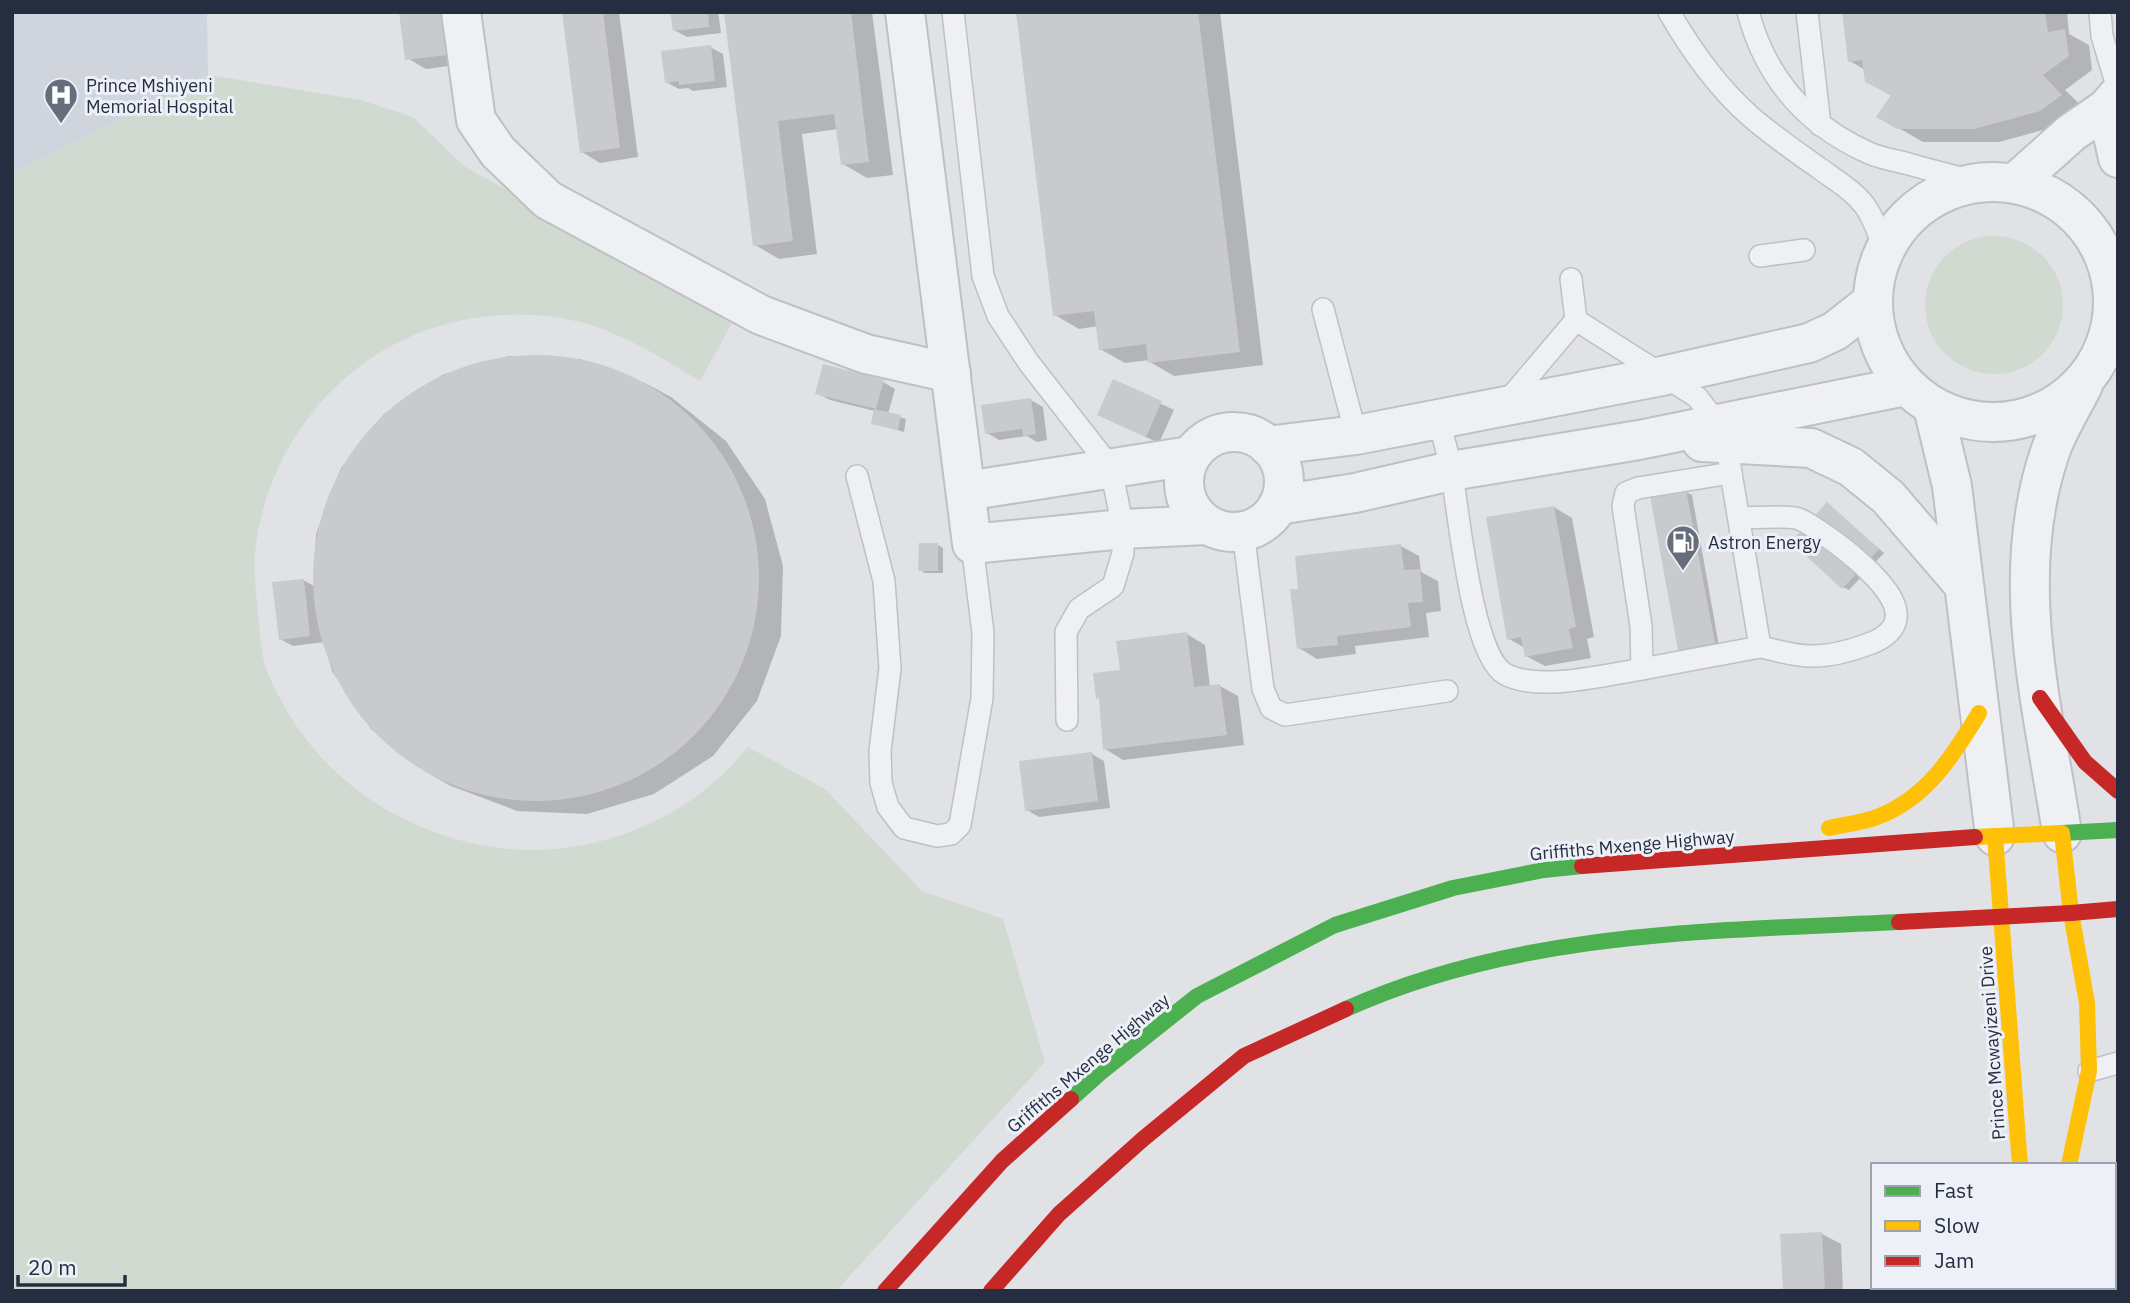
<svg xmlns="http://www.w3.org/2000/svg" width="2130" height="1303" viewBox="0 0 2130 1303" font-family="'IBM Plex Sans',sans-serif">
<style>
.built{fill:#d0d5dd}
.green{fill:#d0dad0}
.shadow{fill:#0003}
.building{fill:#c8cace}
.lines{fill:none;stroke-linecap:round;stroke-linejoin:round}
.lane-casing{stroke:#bec0c4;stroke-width:24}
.street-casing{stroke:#bec0c4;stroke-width:42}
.lane{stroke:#eff0f3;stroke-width:21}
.street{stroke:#eff0f3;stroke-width:38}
.fast{stroke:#4caf50;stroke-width:16}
.slow{stroke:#ffc107;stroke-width:16}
.jam{stroke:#c62828;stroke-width:16}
.labels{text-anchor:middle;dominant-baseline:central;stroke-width:6;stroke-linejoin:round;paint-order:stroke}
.poi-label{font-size:18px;fill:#252e41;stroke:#edf0f6;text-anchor:start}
.street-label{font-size:18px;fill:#252e41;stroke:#edf0f6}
</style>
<rect width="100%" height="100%" fill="#e0e2e6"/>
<polygon class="built" points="12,12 207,12 208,75 12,174"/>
<g class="green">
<path d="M208,75L361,100L413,117L464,166L581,232L732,323L700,381C662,358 626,335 584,323C533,310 479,312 430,329C336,361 270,446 256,544C253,568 256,592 258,616C260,630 260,647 264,661C268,677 277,693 285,708C330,785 406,834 493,847C574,860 662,831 721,776C731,767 739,757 748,747L825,789L922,891L1003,919L1045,1062L836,1291H12V174Z"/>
<circle cx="1994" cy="305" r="69"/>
</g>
<g class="shadow">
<polygon points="401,12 458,12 464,64 426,69 407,58"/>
<polygon points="564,12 619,12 638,157 600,163 582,152"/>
<polygon points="672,12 718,12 721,33 687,37 674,30"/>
<polygon points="725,12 872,12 893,175 867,178 843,164 838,129 802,134 817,254 779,259 755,245"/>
<polygon points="1018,12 1220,12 1263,365 1174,376 1150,362 1150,360 1125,363 1100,349 1098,326 1079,329 1055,315"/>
<polygon points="1844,12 2067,12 2069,34 2089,45 2092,70 2065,90 2085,109 2065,124 1999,142 1923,142 1878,116 1892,96 1867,81 1865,70 1850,61"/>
<polygon points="710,47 723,54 727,87 693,91 688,88 679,89 666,82"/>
<polygon points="509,356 580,359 645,383 671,397 726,441 765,499 783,566 781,636 757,701 713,756 654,794 587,814 517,811 451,786 426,772 371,729 332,671 324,642 293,646 280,639 303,580 314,586 316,534 341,468 384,414 442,375"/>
<polygon points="1114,381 1174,410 1159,443 1111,421"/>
<polygon points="883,382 895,389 888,414 906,419 904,432 873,423 875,411 830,400 817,393"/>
<polygon points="1031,400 1043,407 1047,440 1037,442 1027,436 999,440 987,433"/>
<polygon points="1686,492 1692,495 1719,646 1685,652 1679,649"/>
<polygon points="1827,504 1884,553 1849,590 1843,587"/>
<polygon points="1554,507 1572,518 1594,637 1587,639 1591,658 1545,666 1526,656 1525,648 1509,639"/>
<polygon points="938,545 943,548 943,573 925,573 920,570"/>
<polygon points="1401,546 1419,556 1421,572 1438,581 1441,611 1426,613 1429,637 1355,646 1356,654 1317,659 1299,648 1300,591"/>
<polygon points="1187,634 1205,645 1210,687 1220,686 1238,696 1244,745 1123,760 1105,749 1101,699 1098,697"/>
<polygon points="1092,754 1104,761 1110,808 1039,817 1027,810"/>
<polygon points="1822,1234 1841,1244 1843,1291 1785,1291"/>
</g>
<g class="building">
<polygon points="399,12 441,12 447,55 405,60"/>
<polygon points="562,12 603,12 620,148 580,153"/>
<polygon points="670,12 708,12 709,27 673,31"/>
<polygon points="724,12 851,12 869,162 841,165 834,114 778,121 793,241 753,246"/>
<polygon points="1016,12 1198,12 1240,352 1148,363 1146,344 1099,350 1094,311 1053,316"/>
<polygon points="1842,12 2045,12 2048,32 2065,29 2069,56 2043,75 2062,95 2040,111 1974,129 1897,129 1876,117 1891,95 1865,82 1862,60 1848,62"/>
<polygon points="711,45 715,81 679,85 679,81 665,83 661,51"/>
<circle cx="536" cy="578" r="223"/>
<polygon points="823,364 884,380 876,409 815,394"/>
<polygon points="1113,379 1162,401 1146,437 1097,415"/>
<polygon points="1031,398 1036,434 1023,436 1022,429 985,434 981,405"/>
<polygon points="874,409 901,415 898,430 871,424"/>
<polygon points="1686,490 1715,643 1678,650 1650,496"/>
<polygon points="1827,502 1879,549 1842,589 1791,542"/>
<polygon points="1554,506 1576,627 1569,629 1573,648 1525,657 1521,637 1507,640 1486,517"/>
<polygon points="919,543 938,543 938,571 918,571"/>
<polygon points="1401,544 1404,570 1420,569 1423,602 1408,603 1411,627 1337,636 1338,645 1297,649 1290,589 1298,589 1295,556"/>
<polygon points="304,579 310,636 279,640 272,582"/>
<polygon points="1187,632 1194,687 1220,684 1227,735 1103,750 1099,698 1096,699 1093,673 1120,670 1116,641"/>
<polygon points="1092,752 1098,801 1025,811 1019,761"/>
<polygon points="1822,1232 1825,1291 1783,1291 1780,1234"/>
</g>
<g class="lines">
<g class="lane-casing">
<g id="lane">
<polyline points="953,12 983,276 998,316 1029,363 1111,468 1123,529 1123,553 1113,586 1079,609 1066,632 1067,720"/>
<path d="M1669,12C1692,52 1717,87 1751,117C1773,136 1796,152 1819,168C1835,180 1853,190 1865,206C1874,219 1879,234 1884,249"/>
<path d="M1748,12C1766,79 1806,125 1869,153C1880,158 1893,160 1905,163C1929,170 1953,176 1977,182"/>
<polyline points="1807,12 1820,125"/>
<polyline points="2100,12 2102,36 2118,89"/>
<polyline points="1760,256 1804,250"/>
<polyline points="1571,279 1576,320"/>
<polyline points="1323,309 1356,435"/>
<path d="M1438,418C1443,437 1449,456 1452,475C1459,515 1472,656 1505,674C1538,692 1606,675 1642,669L1641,626L1623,506L1626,493L1638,488L1731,473L1727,442L1718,424L1697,397L1576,320L1504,405"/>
<polyline points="857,476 884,581 890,668 880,751 881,783 888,807 904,828 937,836 951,834 960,825 982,698 983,633 972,544"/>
<path d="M1739,518C1753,518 1788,515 1799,519C1810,523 1846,550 1856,559C1886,585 1924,625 1866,645C1849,651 1832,656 1814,656C1796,657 1777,650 1760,647"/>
<polyline points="1243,531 1263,689 1271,708 1285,715 1447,691"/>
<polyline points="1642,669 1760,647 1731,473"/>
<polyline points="2089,1071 2118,1063"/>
</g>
</g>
<g class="street-casing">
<g id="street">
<polyline points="461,12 476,120 498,152 548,200 761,315 866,354 951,373"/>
<polyline points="905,12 972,544 1123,529 1206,525"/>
<polyline points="2107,108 2118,158"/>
<circle cx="1993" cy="302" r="120"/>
<polyline points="2015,183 2071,133 2107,108 2118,95"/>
<polyline points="1933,407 1952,486 1995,836"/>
<circle cx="1234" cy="482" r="50"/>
<polyline points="1702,442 1811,448 1851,467 1888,497 1963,584"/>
<polyline points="1268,446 1356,435 1662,376 1809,343 1835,331 1872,302"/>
<polyline points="966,491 1190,456"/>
<polyline points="1278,505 1355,493 1451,471 1639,440 1906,386"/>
<path d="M2062,833C2043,706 2007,578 2050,452C2058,429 2072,407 2083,385"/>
</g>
</g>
<use href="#lane" class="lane"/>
<use href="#street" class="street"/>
<g class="fast">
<polyline points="2062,833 2118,830"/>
<path d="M1346,1009C1518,931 1713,931 1899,922"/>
<polyline points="1071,1099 1100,1073 1197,996 1335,925 1453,888 1544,870 1582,866"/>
</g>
<g class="slow">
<path d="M1829,828C1845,824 1862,823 1877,817C1926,799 1953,756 1979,713"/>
<polyline points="1995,836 2020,1165"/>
<polyline points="1975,837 2062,833 2071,913 2087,1003 2089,1071 2069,1165"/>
</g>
<g class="jam">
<polyline points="2040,698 2085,762 2118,791"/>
<polyline points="1582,866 1975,837"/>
<polyline points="2071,913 2118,909"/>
<polyline points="1899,922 2071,913"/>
<polyline points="2046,1287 2046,1291"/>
<polyline points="885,1291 1002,1161 1071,1099"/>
<polyline points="991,1291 1059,1214 1143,1139 1244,1056 1346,1009"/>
</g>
</g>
<defs>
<g id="hospital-pin" transform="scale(1.75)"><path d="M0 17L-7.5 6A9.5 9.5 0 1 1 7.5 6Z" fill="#666d7b" stroke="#edf0f6"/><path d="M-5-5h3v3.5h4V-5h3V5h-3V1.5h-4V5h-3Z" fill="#fff"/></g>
<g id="fuel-pin" transform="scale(1.75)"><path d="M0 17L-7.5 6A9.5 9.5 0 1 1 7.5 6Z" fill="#666d7b" stroke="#edf0f6"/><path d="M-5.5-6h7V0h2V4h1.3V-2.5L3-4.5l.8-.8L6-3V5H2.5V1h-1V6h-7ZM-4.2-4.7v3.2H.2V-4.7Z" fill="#fff"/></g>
</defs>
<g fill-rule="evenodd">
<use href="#hospital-pin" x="61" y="95"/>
<use href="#fuel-pin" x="1683" y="542"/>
</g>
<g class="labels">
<g class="poi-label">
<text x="86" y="85">Prince Mshiyeni<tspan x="86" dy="21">Memorial Hospital</tspan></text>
<text x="1708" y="542">Astron Energy</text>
</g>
<g class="street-label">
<text transform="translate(1632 845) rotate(-5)">Griffiths Mxenge Highway</text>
<text transform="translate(1992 1043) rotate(-94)">Prince Mcwayizeni Drive</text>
<text transform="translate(1088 1063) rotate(-40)">Griffiths Mxenge Highway</text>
</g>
</g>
<rect width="2130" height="1303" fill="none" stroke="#252e41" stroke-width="28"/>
<rect x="1871" y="1163" width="245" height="126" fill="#edf0f6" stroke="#9da2ae" stroke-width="2"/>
<rect x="1885" y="1186" width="35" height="10" fill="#4caf50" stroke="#9da2ae" stroke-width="2"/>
<text x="1934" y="1198" font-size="21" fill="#252e41">Fast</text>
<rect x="1885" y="1221" width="35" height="10" fill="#ffc107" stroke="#9da2ae" stroke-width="2"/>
<text x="1934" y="1233" font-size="21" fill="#252e41">Slow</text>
<rect x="1885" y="1256" width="35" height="10" fill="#c62828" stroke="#9da2ae" stroke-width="2"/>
<text x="1934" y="1268" font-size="21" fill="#252e41">Jam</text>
<path d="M18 1275v10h107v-10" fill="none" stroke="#252e41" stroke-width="3.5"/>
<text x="28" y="1275" font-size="21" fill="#252e41" stroke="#edf0f6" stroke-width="5" paint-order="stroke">20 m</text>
</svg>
